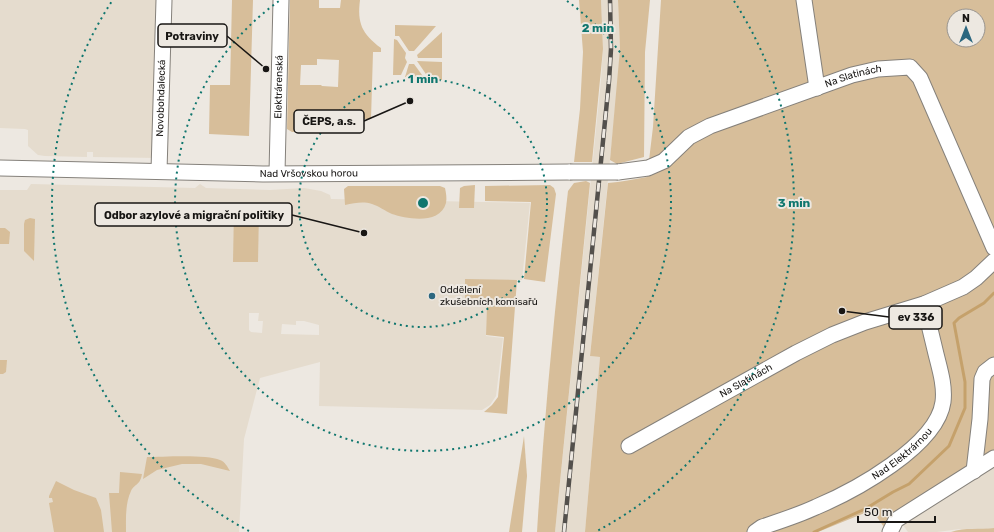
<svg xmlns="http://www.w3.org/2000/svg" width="994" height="532" viewBox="0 0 994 532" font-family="Rubik,sans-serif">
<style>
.built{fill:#e5dcce;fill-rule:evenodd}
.green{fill:#d7be9a;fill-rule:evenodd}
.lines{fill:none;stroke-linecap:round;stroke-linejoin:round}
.stream{stroke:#c5a16b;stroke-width:3}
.minor-casing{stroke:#85817b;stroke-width:17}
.minor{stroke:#fff;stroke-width:15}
.rail-casing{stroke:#53504c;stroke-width:4.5}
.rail{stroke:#ede8e1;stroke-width:3;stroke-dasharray:9;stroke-linecap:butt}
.minor-bridge-casing{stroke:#85817b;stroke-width:17;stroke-linecap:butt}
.minor-bridge{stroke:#fff;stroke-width:15}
.ring{fill:none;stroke:#0f766e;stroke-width:2;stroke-dasharray:2 4}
.poi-dot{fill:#2c677f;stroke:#ede8e1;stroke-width:1.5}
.labels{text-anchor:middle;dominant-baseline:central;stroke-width:4;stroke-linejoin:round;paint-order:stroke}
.street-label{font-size:10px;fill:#181614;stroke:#ede8e1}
.poi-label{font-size:10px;fill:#181614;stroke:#ede8e1;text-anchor:start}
.centre{fill:#0f766e;stroke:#ede8e1;stroke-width:2}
.ring-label{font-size:12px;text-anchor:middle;font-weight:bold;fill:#0f766e;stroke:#ede8e1;stroke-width:4;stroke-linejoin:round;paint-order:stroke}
.leader{fill:none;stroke:#181614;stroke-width:1.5}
.callout-dot{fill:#181614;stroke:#ede8e1;stroke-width:1.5}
.callout{fill:#ede8e1;stroke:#181614;stroke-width:1.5}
.callout-label{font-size:11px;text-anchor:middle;font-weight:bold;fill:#181614}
</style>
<rect width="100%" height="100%" fill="#ede8e1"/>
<g class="built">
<polygon points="0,0 161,0 157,158 93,157 93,152 87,152 87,157 45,156 38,155 28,146 28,130 25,129 0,128"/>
<polygon points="601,0 618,0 620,49 618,81 590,356 600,357 585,532 555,532 601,80 603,49"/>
<path d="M31,184L195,188L200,184L206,188L270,190L304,188L321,191L330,195L331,199L530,203L522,280H465L487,304L486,336L503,338L496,396L490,405L482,410L319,406L320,362L260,378L244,439L239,532H0V190H27ZM249,313H259L258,321H263L262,333L251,332L249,330ZM296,321H304L319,325V335L281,334L282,324L296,325Z"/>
<polygon points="994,462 994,528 986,529 960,529 937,532 908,532 900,521"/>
</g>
<g class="green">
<polygon points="232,0 253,0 249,136 209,134 210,85 230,85"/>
<path d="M290,0H319V8H340L341,0H360C357,23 362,34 381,48V52H373L371,119H356V123L311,121L310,132H292L287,129ZM317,59L339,60L338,87L322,86L321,85H300L301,65H317Z"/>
<polygon points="579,0 601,0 603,49 592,162 574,162 580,109 583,52"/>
<polygon points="618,0 650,0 645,52 644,157 617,164 610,160 620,49"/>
<path d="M661,0H994V462L886,530L872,510L818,532H585L600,357L590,356L608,183C621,182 634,179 647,177L653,127ZM954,16H978V40H954Z"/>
<polygon points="395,25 436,26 414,51 409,51 399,36 395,36"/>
<polygon points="442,32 442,58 418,58 417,55"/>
<polygon points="394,39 397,40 406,53 405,58 407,62 401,75 393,75"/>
<polygon points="417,61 442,62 442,80 430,80"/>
<polygon points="409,64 414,64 425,79 405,77"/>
<path d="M586,181L590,183L555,532H537C544,418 555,304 568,191L574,183Z"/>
<polygon points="475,185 474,208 459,208 460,188 464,186"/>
<polygon points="550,185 554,188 556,194 545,282 524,279 531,202 485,201 485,186"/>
<path d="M348,186H440L445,188C446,193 447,198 446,203C440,225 407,219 392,214C385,211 379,206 372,204C363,201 355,203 345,205L344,189Z"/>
<polygon points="234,210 259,211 258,262 233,262"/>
<polygon points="30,218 35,219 34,261 24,251 24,224 25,220"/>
<polygon points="0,228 5,228 10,232 9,244 0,244"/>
<polygon points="465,279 517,280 507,414 484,412 492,405 498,397 504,337 486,335 487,304 465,303"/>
<polygon points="0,360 7,360 6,372 3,374 0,374"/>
<polygon points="524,436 527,476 522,532 509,532"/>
<path d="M147,457C162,457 207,454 220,460C225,462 227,466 230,471L201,464H182L157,470L143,479Z"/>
<path d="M120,472L142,474C140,486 135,483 131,491C125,504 126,519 126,532H112L109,493H119Z"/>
<polygon points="56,481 74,490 96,498 101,510 104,532 54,532 49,503 53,502 52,498 49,498 49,496"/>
<path d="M994,528V532H951C965,527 980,530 994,528Z"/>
</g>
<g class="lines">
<polyline class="stream" points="814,532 865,509 893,492 909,484 949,446 965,408 965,382 954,323 959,318 984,303 994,293"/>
<g class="minor-casing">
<g id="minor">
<polyline points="804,0 817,88"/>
<path id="s1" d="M0,168L263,174L570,172"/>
<path id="s2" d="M159,171L164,0"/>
<path id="s3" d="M618,172L648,168L664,161L689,137L710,126L852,75L878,69L910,67L920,78L994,248"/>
<path id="s4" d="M277,173L281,0"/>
<path id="s5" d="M629,446L796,353L832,335L865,322L924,304L963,287L976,278L994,261"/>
<polyline points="974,471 980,419 982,379 985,372 994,365"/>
<path id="s6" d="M755,532L762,527C780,521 799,515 816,507C854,491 937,446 943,402C945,386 940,370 936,354C932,338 928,321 924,304"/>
<polyline points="890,532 896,520 994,458"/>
</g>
</g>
<use href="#minor" class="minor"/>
<g class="rail-casing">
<polyline id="rail" points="564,532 609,81 611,49 610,0"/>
</g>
<use href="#rail" class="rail"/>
<g class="minor-bridge-casing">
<polyline id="minor-bridge" points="570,172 618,172"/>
</g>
<use href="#minor-bridge" class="minor-bridge"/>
</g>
<g class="ring">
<circle cx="423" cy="203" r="124"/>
<path d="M567 1A248 248 0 1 1 279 1"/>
<path d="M249 531A371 371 0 0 1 112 1M734 1A371 371 0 0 1 597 531"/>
</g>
<circle class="poi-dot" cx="432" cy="296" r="4"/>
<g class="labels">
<g class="street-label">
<text stroke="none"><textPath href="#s3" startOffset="258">Na Slatinách</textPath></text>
<text stroke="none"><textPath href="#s4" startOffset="86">Elektrárenská</textPath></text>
<text stroke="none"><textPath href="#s2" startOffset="73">Novobohdalecká</textPath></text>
<text stroke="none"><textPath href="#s1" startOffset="309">Nad Vršovskou horou</textPath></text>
<text stroke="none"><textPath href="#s5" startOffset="134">Na Slatinách</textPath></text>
<text stroke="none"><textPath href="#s6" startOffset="168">Nad Elektrárnou</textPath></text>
</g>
<g class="poi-label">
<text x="440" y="290">Oddělení<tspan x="440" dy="12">zkušebních komisařů</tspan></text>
</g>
</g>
<circle cx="423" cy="203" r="6" class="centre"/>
<g class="ring-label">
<text x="598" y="32">2 min</text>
<text x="423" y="83">1 min</text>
<text x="794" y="207">3 min</text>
</g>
<path class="leader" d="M266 69L227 36M410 101L364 121M364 233L292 215M842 311L889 317"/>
<g class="callout-dot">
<circle cx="266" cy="69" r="4"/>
<circle cx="410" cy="101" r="4"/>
<circle cx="364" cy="233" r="4"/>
<circle cx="842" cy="311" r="4"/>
</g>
<g class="callout">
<rect x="158" y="24" width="69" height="23" rx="4"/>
<rect x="294" y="110" width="70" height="23" rx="4"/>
<rect x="95" y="203" width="197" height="23" rx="4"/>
<rect x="889" y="306" width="53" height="23" rx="4"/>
</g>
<g class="callout-label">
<text x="192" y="40">Potraviny</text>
<text x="329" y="125">ČEPS, a.s.</text>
<text x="194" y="219">Odbor azylové a migrační politiky</text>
<text x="916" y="321">ev 336</text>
</g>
<g transform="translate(966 28)"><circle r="19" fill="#ede8e1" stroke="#98948f"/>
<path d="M0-3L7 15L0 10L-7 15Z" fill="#2c677f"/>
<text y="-6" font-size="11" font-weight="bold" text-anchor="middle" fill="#181614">N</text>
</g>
<path d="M858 516v6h77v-6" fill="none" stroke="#181614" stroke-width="2"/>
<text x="864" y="516" font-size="12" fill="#181614" stroke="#ede8e1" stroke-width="3" paint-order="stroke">50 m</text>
</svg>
